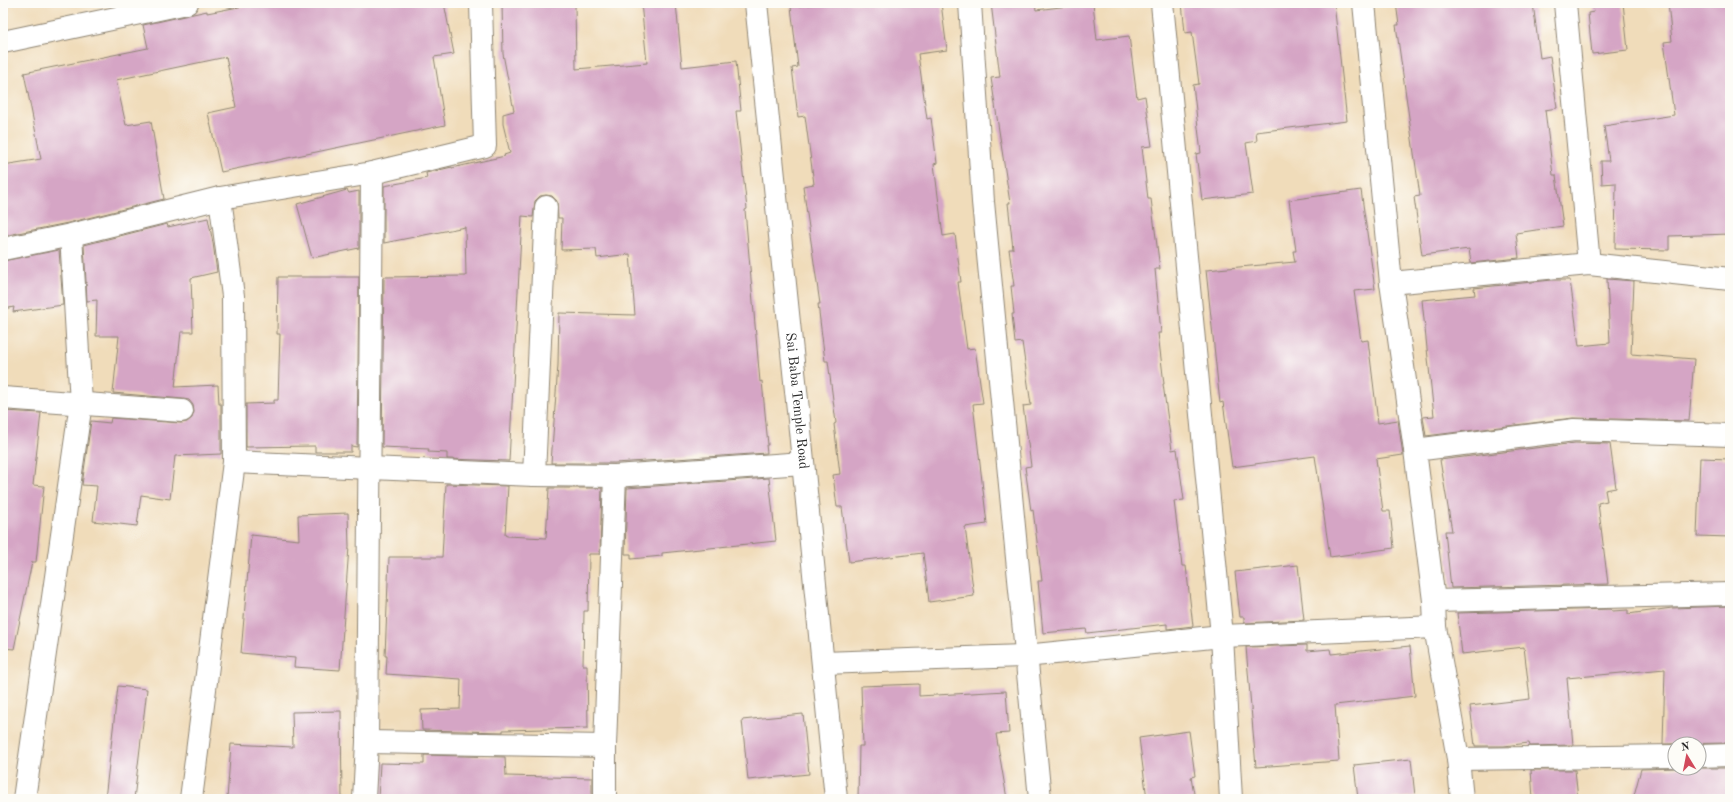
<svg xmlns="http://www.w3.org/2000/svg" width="1733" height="802" viewBox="0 0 1733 802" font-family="'Old Standard TT',serif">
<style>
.building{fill:#d5a5c5}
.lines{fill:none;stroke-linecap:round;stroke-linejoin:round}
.street-casing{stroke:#8e8472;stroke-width:24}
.secondary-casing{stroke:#8e8472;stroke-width:24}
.street{stroke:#fff;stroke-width:22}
.secondary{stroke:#fff;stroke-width:22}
.labels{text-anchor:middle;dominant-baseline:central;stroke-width:3.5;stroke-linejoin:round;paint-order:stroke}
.street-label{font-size:14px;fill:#2b2b2b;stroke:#fdfcf7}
</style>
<rect width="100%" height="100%" fill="#fdfcf7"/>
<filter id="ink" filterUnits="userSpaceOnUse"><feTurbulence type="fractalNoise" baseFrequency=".025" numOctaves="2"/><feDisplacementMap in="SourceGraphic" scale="8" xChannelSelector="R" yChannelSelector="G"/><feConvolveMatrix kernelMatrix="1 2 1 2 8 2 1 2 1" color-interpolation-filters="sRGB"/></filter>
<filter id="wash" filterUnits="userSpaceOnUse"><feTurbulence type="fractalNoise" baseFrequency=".012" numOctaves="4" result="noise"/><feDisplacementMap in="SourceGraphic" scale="16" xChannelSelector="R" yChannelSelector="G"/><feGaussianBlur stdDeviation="0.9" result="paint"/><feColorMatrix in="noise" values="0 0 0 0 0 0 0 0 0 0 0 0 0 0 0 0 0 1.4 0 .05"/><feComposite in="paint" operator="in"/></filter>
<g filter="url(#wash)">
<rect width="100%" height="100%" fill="#f0dcba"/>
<g id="blocks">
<g class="building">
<polygon points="260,3 444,3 454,54 434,57 445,125 221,172 208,113 236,107 226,57 116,80 126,125 151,121 164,199 68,223 3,236 3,165 41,159 24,73 148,48 143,25 207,11 207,13"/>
<polygon points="502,3 575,3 576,69 647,63 641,3 676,3 682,67 736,61 741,111 736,111 747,209 745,210 760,382 762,381 768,445 766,445 767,453 615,463 551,463 558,365 559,313 635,315 630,254 597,258 596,249 561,250 562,218 558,218 557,201 552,196 546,195 540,196 535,201 533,217 522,216 509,461 447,459 447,453 428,452 429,449 382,447 384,277 466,276 465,227 384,243 384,186 427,178 426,173 452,167 452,168 505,156 504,155 510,153 503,124 503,114 514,111 503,54"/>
<polygon points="826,3 941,3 947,50 918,54 927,119 931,118 937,163 934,164 943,236 955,234 961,282 958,282 967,349 975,348 983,403 973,404 987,524 965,527 974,596 929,602 923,553 849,562 842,507 837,507 833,475 840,474 834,424 836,423 828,361 825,361 818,304 820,304 803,186 814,184 805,116 798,117 792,68 798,67 791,7"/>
<polygon points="991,3 1035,3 1036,10 1093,3 1097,40 1129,36 1137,98 1145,96 1152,146 1142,147 1148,199 1151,199 1160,269 1155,269 1161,333 1158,333 1164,384 1163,384 1172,450 1177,449 1184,500 1174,501 1182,566 1186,566 1193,626 1167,629 1167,624 1087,633 1086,629 1043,633 1038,581 1042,581 1033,510 1031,511 1025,467 1031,466 1023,406 1031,405 1022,342 1015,343 1012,314 1014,314 1011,286 1014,286 1009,249 1013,249 1008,203 1010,203 991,78 1000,77"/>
<polygon points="1182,3 1334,3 1347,121 1256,132 1257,141 1246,143 1253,194 1202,200 1196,154 1201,153 1193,85 1199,84 1192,32 1185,33"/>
<polygon points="1396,3 1533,3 1540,58 1550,56 1557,108 1545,110 1553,175 1556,175 1563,226 1516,233 1519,258 1471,263 1469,249 1422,255 1414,197 1420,196 1396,25 1399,25"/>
<polygon points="1592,3 1623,3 1628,50 1592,54 1588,13 1594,12"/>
<polygon points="1668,3 1730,3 1730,234 1669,236 1669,250 1615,249 1616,183 1602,184 1601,161 1609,161 1604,126 1674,115 1664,42 1672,41"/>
<polygon points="347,190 349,193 359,191 359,248 312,258 297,204"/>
<polygon points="1361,190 1375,289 1354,291 1361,341 1368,340 1378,423 1398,420 1403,455 1376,459 1383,511 1390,511 1394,548 1330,557 1315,456 1232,467 1223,402 1220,403 1206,270 1295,262 1293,251 1296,251 1289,200"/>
<polygon points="208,218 213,243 217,272 191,278 193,332 181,332 175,387 218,385 219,404 221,404 221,454 175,456 170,499 141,495 137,526 93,521 97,486 82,485 91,421 110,423 111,418 181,423 187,422 192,418 194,412 193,405 189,400 183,399 113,393 119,336 96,336 97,300 87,301 84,245 167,224 168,227"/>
<polygon points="59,250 63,305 13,312 14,307 3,309 3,261"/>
<polygon points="278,277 359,277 357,447 351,446 351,452 315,452 315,446 246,447 246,404 274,403 274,400 278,400 280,334 277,334"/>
<polygon points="1607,279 1634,281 1631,354 1694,359 1689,421 1573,418 1426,436 1423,417 1434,416 1422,300 1475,295 1474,288 1552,280 1570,280 1579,346 1610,343"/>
<polygon points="3,411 41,413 33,485 44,486 36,562 32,562 14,649 3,648"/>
<polygon points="1575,443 1610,444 1616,488 1605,490 1607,501 1598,503 1608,584 1451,588 1445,531 1452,531 1440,460"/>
<polygon points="1700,458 1730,459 1730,537 1697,536"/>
<polygon points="769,478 776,541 662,553 662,556 631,559 631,554 625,554 627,488"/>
<polygon points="446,484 508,486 505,535 507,536 546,538 549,488 602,488 600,554 589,554 588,611 584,611 583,665 587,665 588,728 503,730 503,732 422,730 421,710 460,709 461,679 386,674 387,656 385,656 389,557 442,557"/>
<polygon points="348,513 349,547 340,670 294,667 295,658 241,653 251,535 299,540 298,515"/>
<polygon points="1298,565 1304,620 1244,623 1244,617 1240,617 1235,572"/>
<polygon points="1730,606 1730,743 1663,744 1665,669 1567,678 1573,745 1530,746 1529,743 1504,746 1475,746 1470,706 1530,699 1524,647 1462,654 1457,613 1611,609 1612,611 1628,610 1628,614 1672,608"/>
<polygon points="1307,645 1307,651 1330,649 1331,654 1410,646 1415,696 1335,705 1339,761 1256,767 1246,647"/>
<polygon points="919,684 919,696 1006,691 1009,733 996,734 1007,799 858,799 859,746 863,746 861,686"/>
<polygon points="118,686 147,689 134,799 105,799"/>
<polygon points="341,711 342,799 227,799 231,744 293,747 292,712"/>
<polygon points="803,714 809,774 748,780 742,720"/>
<polygon points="1189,731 1195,776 1191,777 1195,799 1147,799 1139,738"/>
<polygon points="424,755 505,757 506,776 592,778 592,799 378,799 380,763 424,764"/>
<polygon points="1411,759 1415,796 1389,799 1358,799 1354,765"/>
<polygon points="1677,768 1730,768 1730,799 1633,799 1641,769"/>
<polygon points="1531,770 1575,770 1578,799 1533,799"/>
</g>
</g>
</g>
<g filter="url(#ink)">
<use href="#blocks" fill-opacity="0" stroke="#8e8472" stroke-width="1"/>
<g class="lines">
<g class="street-casing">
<g id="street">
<polyline points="970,3 983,202 1040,799"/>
<polyline points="1162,3 1222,636 1231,799"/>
<polyline points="1364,3 1391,283 1415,450 1434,601 1435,627 1458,759 1462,799"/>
<polyline points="1565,3 1589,264"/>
<polyline points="3,42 187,3"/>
<polyline points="3,249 71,235 220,198 372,173 485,146 481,3"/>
<polyline points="1391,283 1589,264 1730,279"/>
<polyline points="3,398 182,411"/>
<polyline points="1415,450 1574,430 1730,435"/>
<polyline points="234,462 534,475 615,476 803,463"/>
<polyline points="534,475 546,207"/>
<polyline points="1434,601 1730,594"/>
<polyline points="823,663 1025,656 1222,636 1435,627"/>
<polyline points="367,742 605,746"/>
<polyline points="1699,756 1730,755"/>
<polyline points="1458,759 1675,756"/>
<polyline points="24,799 81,403 71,235"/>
<polyline points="191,799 234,462 233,296 220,198"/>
<polyline points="364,799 367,742 372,173"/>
<polyline points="605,799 605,746 615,476"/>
</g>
</g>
<g class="secondary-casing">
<g id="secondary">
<path id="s1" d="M756,3L798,410L836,799"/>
</g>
</g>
<use href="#street" class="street"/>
<use href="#secondary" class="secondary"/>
</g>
</g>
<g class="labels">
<g class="street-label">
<text stroke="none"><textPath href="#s1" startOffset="400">Sai Baba Temple Road</textPath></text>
</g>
</g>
<rect width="1733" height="802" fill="none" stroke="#fdfcf7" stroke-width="16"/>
<g transform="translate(1687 756) rotate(350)"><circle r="19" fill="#fdfcf7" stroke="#a9a8a5"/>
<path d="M0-3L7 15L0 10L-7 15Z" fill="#d1495b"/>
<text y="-6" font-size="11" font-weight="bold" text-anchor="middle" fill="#2b2b2b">N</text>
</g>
</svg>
